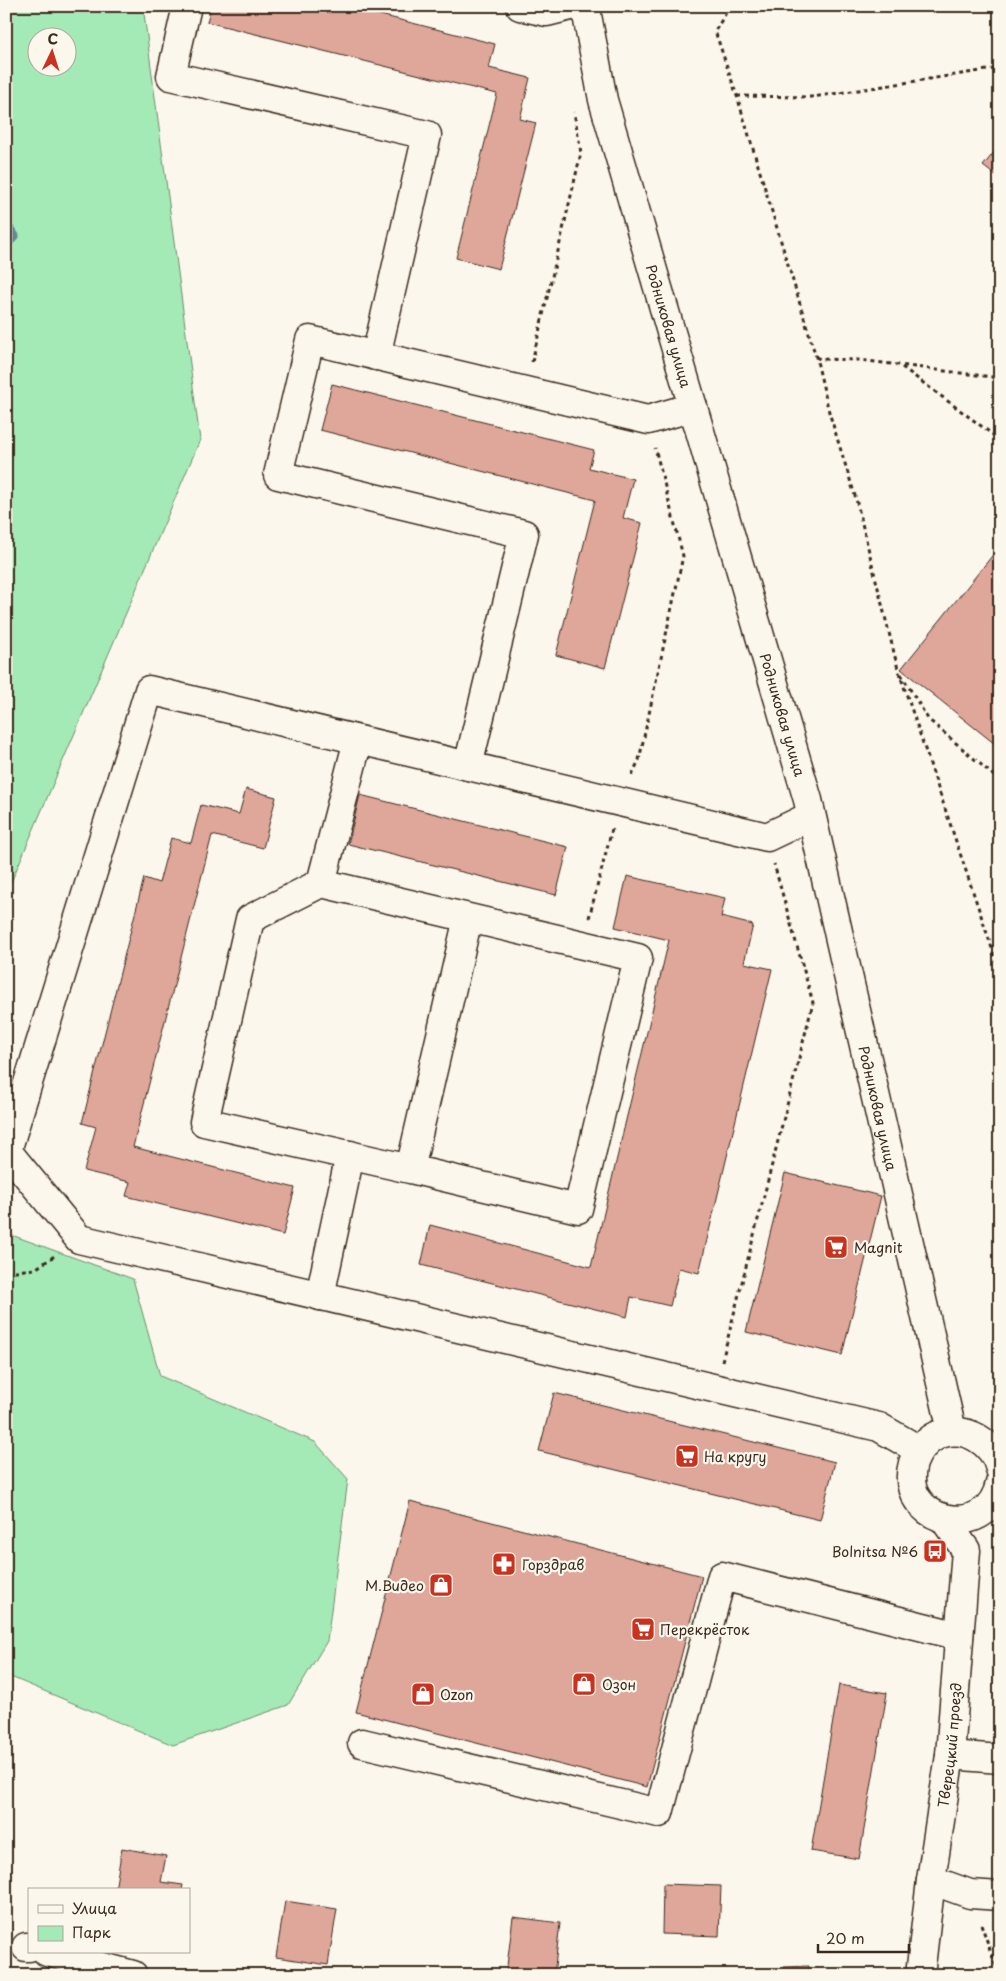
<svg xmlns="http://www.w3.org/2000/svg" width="1006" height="1981" viewBox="0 0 1006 1981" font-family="'Playpen Sans',sans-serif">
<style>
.green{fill:#a4eab7;stroke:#708a6a;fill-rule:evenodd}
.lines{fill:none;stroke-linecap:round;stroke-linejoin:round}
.stream{stroke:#648a92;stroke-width:9}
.building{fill:#dfa69a;stroke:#3b2a1e}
.minor-casing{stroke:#3b2a1e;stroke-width:31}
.path{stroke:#3b2a1e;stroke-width:3;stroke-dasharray:4 4;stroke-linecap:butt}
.minor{stroke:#fbf7ec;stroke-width:28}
.labels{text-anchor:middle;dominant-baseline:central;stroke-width:4.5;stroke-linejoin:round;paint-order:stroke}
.street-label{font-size:14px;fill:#3b2a1e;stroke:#fbf7ec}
.poi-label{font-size:14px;fill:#3b2a1e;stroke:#fbf7ec;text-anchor:start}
</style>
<rect width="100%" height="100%" fill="#fbf7ec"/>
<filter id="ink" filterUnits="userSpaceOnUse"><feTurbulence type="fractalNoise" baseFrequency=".02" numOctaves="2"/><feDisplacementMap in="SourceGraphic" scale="10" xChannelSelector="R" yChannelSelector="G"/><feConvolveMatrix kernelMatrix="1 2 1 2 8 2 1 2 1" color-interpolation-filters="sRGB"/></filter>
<g filter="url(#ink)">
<g class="green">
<path d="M6,6H143L200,440L6,894ZM38,38H68V68H38Z"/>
<polygon points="6,1233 133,1279 160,1376 315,1442 348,1479 327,1641 288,1705 173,1745 6,1675"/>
</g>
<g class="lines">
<polyline class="stream" points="6,224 15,236 6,245"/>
</g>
<g class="building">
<polygon points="211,6 345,6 495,44 489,68 530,78 520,119 536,123 499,269 456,258 497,94 207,22"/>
<polygon points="1000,145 1000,179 983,166"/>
<polygon points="332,384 594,450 589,468 633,479 623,518 642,523 605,668 556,655 595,500 320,430"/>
<polygon points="1000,546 1000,748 901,669"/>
<polygon points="246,789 276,797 263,848 212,835 133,1147 295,1188 283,1235 126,1196 130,1182 84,1171 96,1127 82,1123 144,878 159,883 171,838 191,843 201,805 239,814"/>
<polygon points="360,795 568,847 556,895 348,844"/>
<polygon points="627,876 725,898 721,917 753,925 744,963 772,969 699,1273 679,1268 670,1306 631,1297 627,1317 421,1265 430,1225 591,1267 669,940 615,927"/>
<polygon points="785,1173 881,1196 842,1355 746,1332"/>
<polygon points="554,1393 835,1462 820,1520 539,1451"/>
<polygon points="6,1412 13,1413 6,1425"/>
<polygon points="410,1501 702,1576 647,1787 356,1712"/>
<polygon points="839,1685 887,1693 859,1859 811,1851"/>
<polygon points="122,1848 166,1856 161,1882 183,1885 182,1890 115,1890"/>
<polygon points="663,1884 721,1886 719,1936 662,1934"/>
<polygon points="285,1901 337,1909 328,1965 276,1957"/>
<polygon points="513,1917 560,1923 554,1975 506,1974"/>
<polygon points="809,1966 809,1975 784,1975 784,1967"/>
</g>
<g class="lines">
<g class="minor-casing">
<g id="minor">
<polyline points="187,6 171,76 427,135 376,356"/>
<polyline points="520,6 547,12 571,6"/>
<path id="s1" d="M588,6L587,15L603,100L808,800L952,1431"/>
<polyline points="468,766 524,534 278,475 310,340 648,420 693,407"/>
<polyline points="811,816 767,837 149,690 7,1151 79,1239 879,1427 919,1450"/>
<polyline points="321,883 358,740"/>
<polyline points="410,1169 578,1209 638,958 321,883 250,919 204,1122 410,1169 468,918"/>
<polyline points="320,1296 350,1155"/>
<path d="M1000,1469C994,1442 965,1424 938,1435C927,1440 917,1451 913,1463C896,1522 988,1545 1000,1483"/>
<polyline points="362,1743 659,1813 722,1576 959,1636"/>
<polyline points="950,1755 1000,1759"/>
<polyline points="931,1880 970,1894 1000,1896"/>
<polyline points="26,1947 29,1947"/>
<polyline points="47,1952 133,1975"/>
<path id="s2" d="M920,1975L931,1880L950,1755L966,1550L944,1519"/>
</g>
</g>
<g class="path">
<polyline points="730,6 715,31 737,96 816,357 829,412 856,499 898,669 1000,972"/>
<polyline points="737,96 813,97 1000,68"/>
<polyline points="816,357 820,359 860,360 1000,378"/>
<polyline points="532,362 581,153 574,112"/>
<polyline points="902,367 1000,440"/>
<polyline points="901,674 928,719 1000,781"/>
<polyline points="632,775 639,760 683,556 655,448"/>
<polyline points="589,918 612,829"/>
<polyline points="6,1272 35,1269 56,1255"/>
<polyline points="722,1361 813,1003 774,864"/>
<polyline points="997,1548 1000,1543"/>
<polyline points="981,1924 999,1975"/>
</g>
<use href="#minor" class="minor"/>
</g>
</g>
<defs>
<g id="supermarket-square" transform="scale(1.25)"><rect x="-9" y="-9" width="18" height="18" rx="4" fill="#c8321e" stroke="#fbf7ec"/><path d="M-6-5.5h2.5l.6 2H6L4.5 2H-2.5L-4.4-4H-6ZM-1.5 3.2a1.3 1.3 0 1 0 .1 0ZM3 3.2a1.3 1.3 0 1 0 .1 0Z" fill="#fff"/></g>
<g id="bus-square" transform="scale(1.25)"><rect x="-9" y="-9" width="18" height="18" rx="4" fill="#c8321e" stroke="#fbf7ec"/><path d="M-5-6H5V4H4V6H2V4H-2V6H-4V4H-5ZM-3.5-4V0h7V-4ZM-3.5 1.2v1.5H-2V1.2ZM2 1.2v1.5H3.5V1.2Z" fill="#fff"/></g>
<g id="pharmacy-square" transform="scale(1.25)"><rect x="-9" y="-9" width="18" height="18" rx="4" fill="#c8321e" stroke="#fbf7ec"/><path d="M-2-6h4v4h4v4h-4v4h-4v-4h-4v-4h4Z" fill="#fff"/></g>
<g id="shop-square" transform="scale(1.25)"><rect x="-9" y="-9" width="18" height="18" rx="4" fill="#c8321e" stroke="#fbf7ec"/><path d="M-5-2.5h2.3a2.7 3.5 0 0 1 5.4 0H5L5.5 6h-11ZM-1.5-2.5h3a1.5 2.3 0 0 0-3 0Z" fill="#fff"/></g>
</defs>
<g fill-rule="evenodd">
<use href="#supermarket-square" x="836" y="1247"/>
<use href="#supermarket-square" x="687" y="1456"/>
<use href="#bus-square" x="935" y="1551"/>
<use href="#pharmacy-square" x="504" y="1564"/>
<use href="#shop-square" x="441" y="1585"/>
<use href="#supermarket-square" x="643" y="1629"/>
<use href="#shop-square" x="584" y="1684"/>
<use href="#shop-square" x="423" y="1694"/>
</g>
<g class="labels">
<g class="street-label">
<text stroke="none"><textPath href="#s1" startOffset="331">Родниковая улица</textPath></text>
<text stroke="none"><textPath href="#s1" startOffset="736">Родниковая улица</textPath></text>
<text stroke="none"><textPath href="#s1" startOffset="1141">Родниковая улица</textPath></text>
<text stroke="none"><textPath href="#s2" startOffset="232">Тверецкий проезд</textPath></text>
</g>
<g class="poi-label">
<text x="854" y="1247">Magnit</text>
<text x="704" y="1456">На кругу</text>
<text x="918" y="1551" text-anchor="end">Bolnitsa №6</text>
<text x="522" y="1564">Горздрав</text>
<text x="424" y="1585" text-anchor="end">М.Видео</text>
<text x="660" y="1629">Перекрёсток</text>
<text x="602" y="1684">Озон</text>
<text x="440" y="1694">Ozon</text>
</g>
</g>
<rect width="1006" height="1981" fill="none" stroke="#fbf7ec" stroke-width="25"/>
<rect x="12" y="12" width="981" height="1956" fill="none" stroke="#3b2a1e" stroke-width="2" filter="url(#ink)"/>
<rect x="28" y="1888" width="162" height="65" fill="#fbf7ec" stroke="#aea59a"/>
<rect x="38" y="1905" width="25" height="8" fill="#fbf7ec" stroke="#aea59a"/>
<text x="72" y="1914" font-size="15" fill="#3b2a1e">Улица</text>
<rect x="38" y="1926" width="25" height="15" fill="#a4eab7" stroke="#aea59a"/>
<text x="72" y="1938" font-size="15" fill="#3b2a1e">Парк</text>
<g transform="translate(52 52) rotate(4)"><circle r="24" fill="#fbf7ec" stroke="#aea59a"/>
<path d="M0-4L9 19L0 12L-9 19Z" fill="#c8321e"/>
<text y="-8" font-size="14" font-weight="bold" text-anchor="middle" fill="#3b2a1e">С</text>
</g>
<path d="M818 1944v8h91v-8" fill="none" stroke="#3b2a1e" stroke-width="2.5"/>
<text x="826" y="1944" font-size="15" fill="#3b2a1e" stroke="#fbf7ec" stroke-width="4" paint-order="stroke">20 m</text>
</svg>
